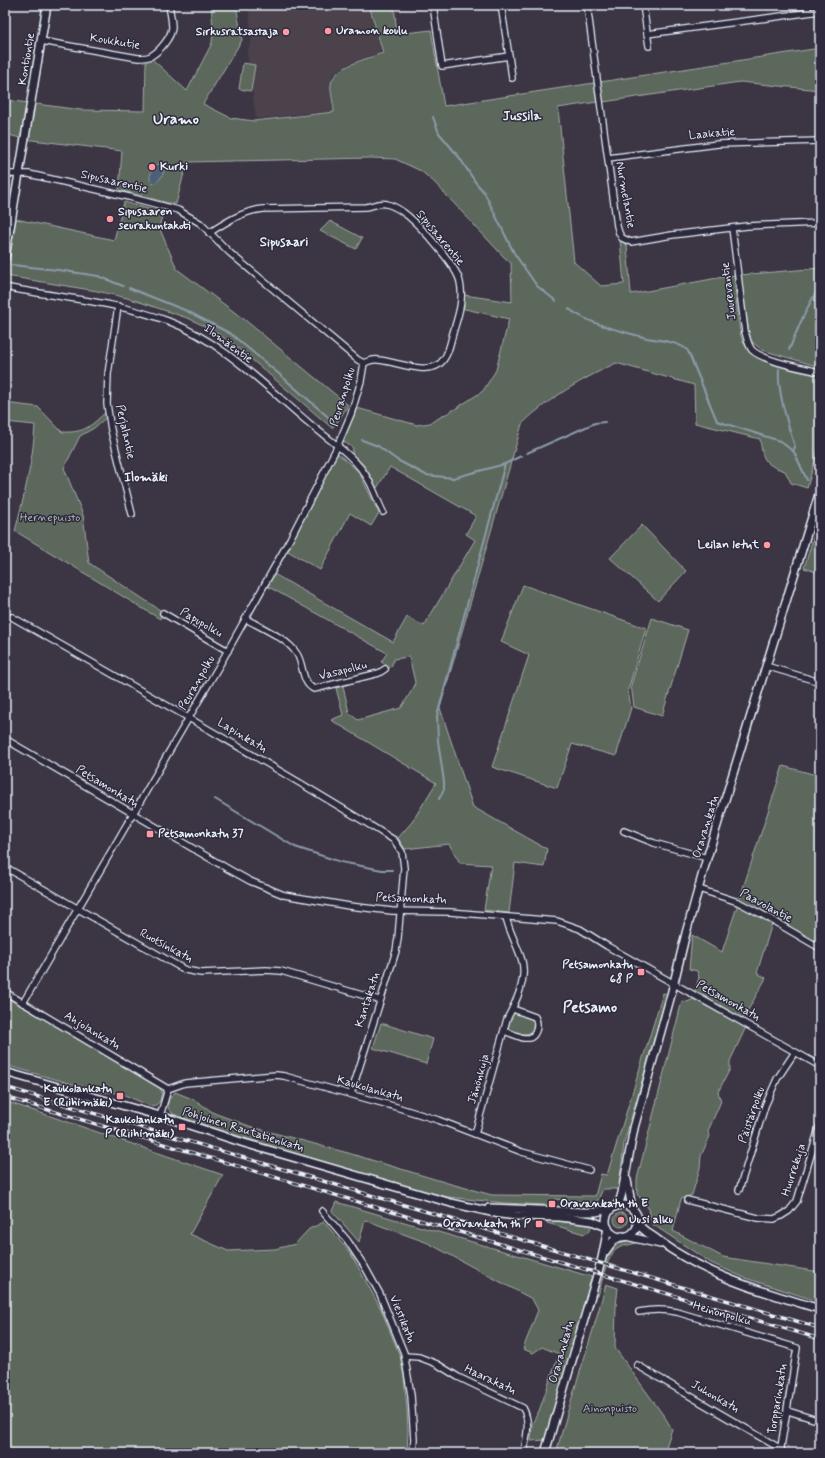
<svg xmlns="http://www.w3.org/2000/svg" width="825" height="1458" viewBox="0 0 825 1458" font-family="Mynerve,sans-serif">
<style>
.built{fill:#4b424b}
.green{fill:#5d675b;stroke:#a2acaa}
.water{fill:#4d6178;stroke:#8b9bab}
.lines{fill:none;stroke-linecap:round;stroke-linejoin:round}
.stream{stroke:#8b9bab;stroke-width:2}
.minor-casing{stroke:#e8f1f8;stroke-width:8}
.tertiary-casing{stroke:#e8f1f8;stroke-width:10}
.minor{stroke:#2f2a3d;stroke-width:5.5}
.tertiary{stroke:#2f2a3d;stroke-width:7}
.rail-casing{stroke:#e8f1f8;stroke-width:3.5}
.rail{stroke:#2f2a3d;stroke-width:2;stroke-dasharray:6;stroke-linecap:butt}
.poi-dot{fill:#ff9aa2;stroke:#2f2a3d;stroke-width:1.5}
.labels{text-anchor:middle;dominant-baseline:central;stroke-width:3;stroke-linejoin:round;paint-order:stroke}
.poi-label{font-size:12px;font-weight:bold;fill:#e8f1f8;stroke:#2f2a3d;text-anchor:start}
.street-label{font-size:12px;fill:#e8f1f8;stroke:#2f2a3d}
.park-label{font-size:12px;fill:#b0bab9;stroke:#2f2a3d}
.neighbourhood-label{font-size:13px;font-weight:bold;fill:#e8f1f8;stroke:#2f2a3d}
.district-label{font-size:16px;font-weight:bold;fill:#e8f1f8;stroke:#2f2a3d}
</style>
<rect width="100%" height="100%" fill="#3c3543"/>
<filter id="ink" filterUnits="userSpaceOnUse"><feTurbulence type="fractalNoise" baseFrequency=".025" numOctaves="2"/><feDisplacementMap in="SourceGraphic" scale="8" xChannelSelector="R" yChannelSelector="G"/><feConvolveMatrix kernelMatrix="1 2 1 2 8 2 1 2 1" color-interpolation-filters="sRGB"/></filter>
<g filter="url(#ink)">
<polygon class="built" points="248,5 368,5 381,52 346,65 333,74 330,85 333,111 256,119 247,52 252,38"/>
<g class="green">
<path d="M211,5H236L242,40L203,104L231,118L254,121L334,112C334,104 330,93 331,84C334,66 367,59 383,53L369,5H394L397,34L431,30L444,106L594,83L597,102L558,108L574,262L601,286L624,284L620,239L627,245L631,294L734,275C736,294 737,318 741,336C748,365 796,370 820,376V443L807,488L791,483L785,471C764,464 763,461 760,439L695,423L694,385L616,363C583,379 548,398 522,424L440,708L473,807L547,849L544,867L515,863L509,913L484,910L491,865L460,863L449,844L405,849L398,838L412,822L436,783L331,720L343,715L336,688L343,686L349,713L358,720L401,708L414,687L415,682L409,657L394,659L391,667L381,662L387,653L267,586L274,574L393,642L407,617L424,626L475,540L466,534L476,516L390,467L377,488L364,465L352,454L353,448L343,441L357,408L417,425L430,423L455,409L483,391L496,370L509,319L461,308L464,303V295L512,302L511,263L504,257L434,182L421,171L395,159L371,158L187,162L176,204L168,203L119,190L122,151L24,139L5,134V96L6,100L81,110L145,111L146,60L152,59L187,91L212,43L213,27Z"/>
<polygon points="820,48 820,90 740,82 603,102 600,82"/>
<polygon points="243,63 255,65 251,91 239,89"/>
<polygon points="124,202 163,213 159,227 177,269 245,320 348,405 339,420 332,428 244,353 216,332 190,319 131,299 97,291 6,276 16,219 114,240"/>
<polygon points="330,221 362,238 356,249 320,231"/>
<polygon points="820,268 820,367 762,350 751,341 749,332 740,275"/>
<path d="M5,403L38,407L62,432C86,433 90,426 107,411L108,416L94,428L80,436L64,468L83,515L89,563L163,612L160,619L15,531C24,497 33,461 35,425L5,422Z"/>
<polygon points="337,453 359,472 379,513 371,526 350,513 320,570 286,550"/>
<polygon points="820,516 820,573 804,568"/>
<polygon points="642,525 686,571 658,601 610,558"/>
<polygon points="523,585 646,628 628,690 631,708 616,756 572,744 557,788 492,767 529,655 501,642"/>
<polygon points="652,618 688,630 662,716 634,707 631,685"/>
<polygon points="783,766 820,776 820,946 773,920 757,973 766,978 743,1019 695,991 699,977 697,971 689,969 692,935 722,952"/>
<polygon points="663,993 667,994 624,1143 619,1189 603,1189 597,1202 594,1203 554,1199 548,1205 504,1203 448,1197 407,1187 222,1131 173,1114 168,1108 168,1100 175,1092 195,1100 214,1113 252,1127 348,1153 451,1184 492,1195 595,1196 601,1174 607,1175"/>
<polygon points="5,997 132,1068 158,1084 162,1092 160,1101 156,1105 150,1106 120,1093 101,1092 5,1065"/>
<polygon points="693,999 746,1027 730,1061 730,1069 718,1092 721,1101 708,1131 710,1136 701,1156 700,1168 692,1195 681,1199 673,1231 723,1257 820,1272 820,1302 745,1278 711,1263 652,1224 649,1209 637,1194 637,1179 682,1001 688,1002"/>
<path d="M517,1013L534,1019L533,1028L530,1033C522,1035 513,1033 507,1026L512,1014Z"/>
<polygon points="381,1023 433,1039 426,1064 373,1048"/>
<polygon points="5,1101 71,1123 223,1175 190,1234 228,1251 275,1249 295,1244 309,1229 324,1222 351,1254 381,1309 400,1356 404,1377 407,1409 408,1431 407,1453 5,1453"/>
<polygon points="336,1202 592,1277 545,1440 531,1441 532,1424 539,1411 559,1354 542,1347 533,1353 523,1349 538,1310 532,1299 428,1243 365,1220 359,1242 332,1211"/>
<circle cx="621" cy="1220" r="7"/>
<polygon points="563,1220 592,1224 589,1232 584,1234 547,1223 547,1221"/>
<path d="M629,1240L636,1241V1243C630,1245 623,1245 617,1249C606,1256 602,1283 598,1296L594,1294C601,1271 602,1246 629,1240Z"/>
<path d="M606,1284L618,1288L616,1306L615,1348L666,1419L672,1429L664,1453H616L615,1451L613,1453H556C571,1396 591,1341 606,1284Z"/>
</g>
<path class="water" d="M157,164H161C167,172 161,180 153,184C146,178 152,170 157,164Z"/>
<g class="lines">
<g class="stream">
<polyline points="433,117 439,133 459,157 476,183 484,192 514,253 537,286 556,301"/>
<polyline points="12,265 58,270 98,276 123,286"/>
<polyline points="129,288 187,311 231,334 279,374 335,423"/>
<path d="M569,309C591,325 621,331 647,338C658,340 681,342 688,351L717,421L780,441L794,452L807,480"/>
<path d="M789,350C798,328 807,306 820,286"/>
<path d="M779,369C777,389 788,427 795,447L793,451"/>
<polyline points="362,440 378,446 397,460 426,475 453,478 505,464 521,456"/>
<polyline points="527,453 595,423 605,422"/>
<polyline points="215,799 295,847 341,862 382,870 392,870"/>
<polyline points="439,799 444,789 444,782 438,741 437,716 505,464"/>
</g>
<g class="minor-casing">
<g id="minor">
<polyline points="433,5 442,66 509,56 501,5"/>
<polyline points="587,5 617,226 619,233 622,238 631,242 672,235 747,226 820,223"/>
<polyline points="643,5 649,46"/>
<polyline points="807,5 808,12"/>
<polyline points="647,34 820,11"/>
<path d="M41,41L138,58C143,58 147,58 151,56C160,51 171,37 172,28C172,20 170,12 169,5"/>
<polyline points="509,56 512,78"/>
<polyline points="608,158 718,144 820,141"/>
<polyline points="5,174 29,174 129,197 178,210 200,223 230,253 358,360 364,363"/>
<path d="M732,228L745,332C747,338 748,345 752,350C763,361 803,368 820,372"/>
<path d="M209,233C226,222 243,211 263,209L366,207C373,206 379,202 387,204C394,206 402,211 408,216C421,227 457,266 460,282C464,300 458,316 453,333C450,344 448,358 438,365C424,374 394,361 378,360C373,359 369,361 364,363"/>
<path d="M5,287C59,298 115,301 168,321C222,341 265,386 309,423C329,440 355,456 368,479C374,489 378,502 383,512"/>
<polyline points="118,306 108,374 107,404 111,430 132,514"/>
<polyline points="163,613 228,651"/>
<path d="M12,617C140,690 268,762 394,840L402,852L404,868L398,938L396,951L351,1094"/>
<path d="M246,619C262,628 287,638 297,654C304,665 301,683 314,689L379,673L385,669"/>
<polyline points="766,666 820,682"/>
<polyline points="5,739 230,870 250,881 284,895 349,906 392,911 450,912 557,921 580,929 607,946 820,1066"/>
<polyline points="624,831 654,843 707,858"/>
<polyline points="5,867 185,970 201,973 266,970 281,971 379,1000"/>
<polyline points="699,889 738,902 765,916 820,948"/>
<polyline points="5,992 168,1089"/>
<polyline points="23,1003 223,659 290,539 337,447 351,414 361,381 364,363"/>
<path d="M504,1031L523,1038H530C537,1034 539,1024 535,1017L513,1009"/>
<polyline points="160,1116 168,1089 185,1083 276,1075 284,1076 393,1106 438,1120 522,1152 589,1170"/>
<path d="M475,1134L507,1019C516,1002 527,980 522,961C518,946 509,932 506,917"/>
<polyline points="739,1190 765,1106 777,1079 795,1052"/>
<polyline points="687,1200 758,1218 774,1219 781,1216 789,1211 797,1201 820,1125"/>
<polyline points="322,1211 347,1240 365,1267 380,1294 404,1353 411,1395 414,1439 413,1453"/>
<path d="M639,1312C653,1309 664,1309 677,1312L797,1348L780,1453"/>
<path d="M405,1356L419,1357L437,1364L458,1377L523,1408C531,1423 526,1437 524,1453"/>
<polyline points="637,1365 781,1449"/>
<polyline points="788,1411 820,1421"/>
</g>
</g>
<g class="tertiary-casing">
<g id="tertiary">
<polyline points="5,258 47,5"/>
<polyline points="5,1072 174,1120 244,1143 451,1203 500,1214 517,1216 560,1217 592,1221 607,1227"/>
<polyline points="627,1180 632,1209"/>
<circle cx="622" cy="1221" r="16"/>
<polyline points="616,1206 620,1200 622,1193 634,1128 671,995 686,933 707,858 820,491"/>
<polyline points="489,1208 583,1212 596,1212 612,1208"/>
<path d="M637,1222C642,1231 650,1234 658,1240C706,1276 763,1292 820,1309"/>
<polyline points="626,1236 660,1244"/>
<polyline points="605,1252 613,1241 622,1236"/>
<polyline points="545,1453 602,1258 608,1228"/>
</g>
</g>
<use href="#minor" class="minor"/>
<use href="#tertiary" class="tertiary"/>
<g class="rail-casing">
<g id="rail">
<polyline points="5,1087 820,1328"/>
<polyline points="5,1097 820,1339"/>
</g>
</g>
<use href="#rail" class="rail"/>
</g>
</g>
<g class="poi-dot">
<circle cx="328" cy="31" r="4"/>
<circle cx="286" cy="32" r="4"/>
<circle cx="152" cy="167" r="4"/>
<circle cx="110" cy="219" r="4"/>
<circle cx="767" cy="545" r="4"/>
<rect x="146" y="830" width="8" height="8" rx="2"/>
<rect x="637" y="968" width="8" height="8" rx="2"/>
<rect x="116" y="1092" width="8" height="8" rx="2"/>
<rect x="178" y="1123" width="8" height="8" rx="2"/>
<rect x="548" y="1200" width="8" height="8" rx="2"/>
<circle cx="621" cy="1220" r="4"/>
<rect x="535" y="1220" width="8" height="8" rx="2"/>
</g>
<g class="labels">
<g class="poi-label">
<text x="336" y="31">Uramon koulu</text>
<text x="278" y="32" text-anchor="end">Sirkusratsastaja</text>
<text x="160" y="167">Kurki</text>
<text x="118" y="212">Sipusaaren<tspan x="118" dy="14">seurakuntakoti</tspan></text>
<text x="759" y="545" text-anchor="end">Leilan letut</text>
<text x="158" y="834">Petsamonkatu 37</text>
<text x="633" y="965" text-anchor="end">Petsamonkatu<tspan x="633" dy="14">68 P</tspan></text>
<text x="112" y="1089" text-anchor="end">Kaukolankatu<tspan x="112" dy="14">E (Riihimäki)</tspan></text>
<text x="174" y="1120" text-anchor="end">Kaukolankatu<tspan x="174" dy="14">P (Riihimäki)</tspan></text>
<text x="560" y="1204">Oravankatu th E</text>
<text x="629" y="1220">Uusi alku</text>
<text x="531" y="1224" text-anchor="end">Oravankatu th P</text>
</g>
<g class="street-label">
<text transform="translate(115 42) rotate(9)">Koukkutie</text>
<text transform="translate(27 59) rotate(-81)">Kontiontie</text>
<text transform="translate(712 134) rotate(-5)">Laakatie</text>
<text transform="translate(114 182) rotate(13)">Sipusaarentie</text>
<text transform="translate(625 195) rotate(80)">Nurmelantie</text>
<text transform="translate(440 238) rotate(50)">Sipusaarentie</text>
<text transform="translate(729 291) rotate(-97)">Juurevantie</text>
<text transform="translate(228 344) rotate(36)">Ilomäentie</text>
<text transform="translate(343 397) rotate(-73)">Peuranpolku</text>
<text transform="translate(125 432) rotate(78)">Perjalantie</text>
<text transform="translate(201 623) rotate(30)">Papupolku</text>
<text transform="translate(343 671) rotate(-14)">Vasapolku</text>
<text transform="translate(197 683) rotate(-60)">Peuranpolku</text>
<text transform="translate(242 736) rotate(31)">Lapinkatu</text>
<text transform="translate(107 787) rotate(31)">Petsamonkatu</text>
<text transform="translate(706 827) rotate(-73)">Oravankatu</text>
<text transform="translate(411 899) rotate(2)">Petsamonkatu</text>
<text transform="translate(766 906) rotate(28)">Paavolantie</text>
<text transform="translate(166 946) rotate(28)">Ruotsinkatu</text>
<text transform="translate(368 1000) rotate(-72)">Kantakatu</text>
<text transform="translate(728 1001) rotate(29)">Petsamonkatu</text>
<text transform="translate(92 1031) rotate(31)">Ahjolankatu</text>
<text transform="translate(479 1079) rotate(-74)">Jänönkuja</text>
<text transform="translate(370 1089) rotate(16)">Kaukolankatu</text>
<text transform="translate(752 1115) rotate(-71)">Päistärpolku</text>
<text transform="translate(243 1130) rotate(17)">Pohjoinen Rautatienkatu</text>
<text transform="translate(794 1170) rotate(-72)">Huurrekuja</text>
<text transform="translate(722 1314) rotate(16)">Heinonpolku</text>
<text transform="translate(402 1319) rotate(68)">Viestikatu</text>
<text transform="translate(562 1352) rotate(-74)">Oravankatu</text>
<text transform="translate(490 1380) rotate(25)">Haarakatu</text>
<text transform="translate(715 1397) rotate(30)">Juhonkatu</text>
<text transform="translate(778 1399) rotate(-81)">Torpparinkatu</text>
</g>
<g class="park-label">
<text x="50" y="518">Hernepuisto</text>
<text x="610" y="1409">Ainonpuisto</text>
</g>
<g class="neighbourhood-label">
<text x="522" y="116">Jussila</text>
<text x="284" y="242">Sipusaari</text>
<text x="146" y="477">Ilomäki</text>
</g>
<g class="district-label">
<text x="176" y="119">Uramo</text>
<text x="590" y="1007">Petsamo</text>
</g>
</g>
<rect width="825" height="1458" fill="none" stroke="#2f2a3d" stroke-width="20"/>
<rect x="10" y="10" width="805" height="1438" fill="none" stroke="#e8f1f8" stroke-width="1.5" filter="url(#ink)"/>
</svg>
